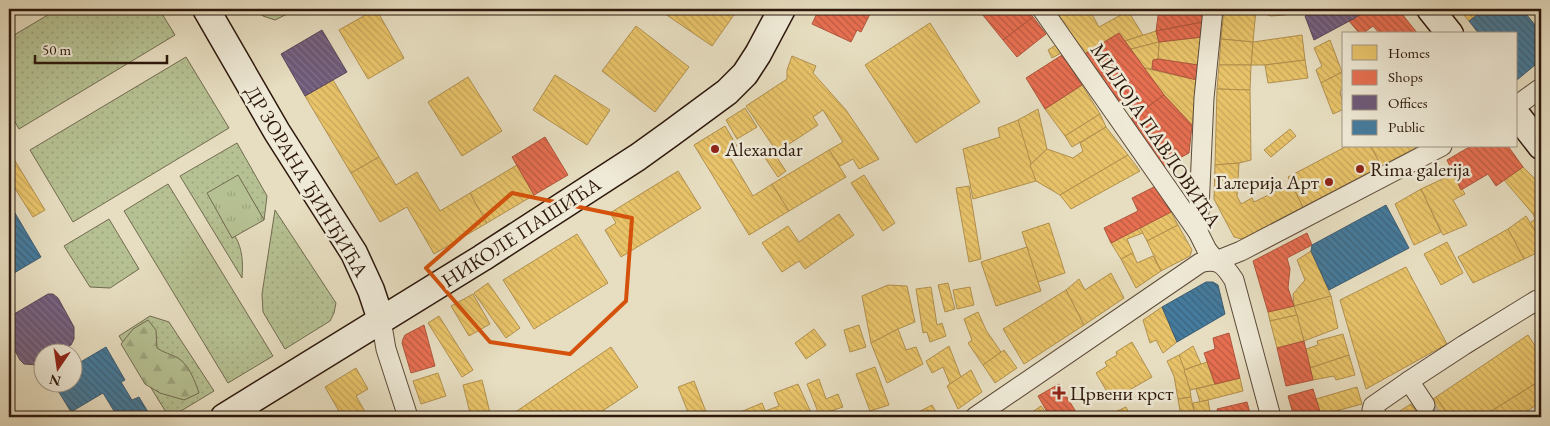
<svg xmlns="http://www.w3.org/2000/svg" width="1550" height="426" viewBox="0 0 1550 426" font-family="'EB Garamond',serif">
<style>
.grass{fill:url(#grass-dots);stroke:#726c50}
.forest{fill:url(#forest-firs);stroke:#726c50}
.park{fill:url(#park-tufts);stroke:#726c50}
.homes{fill:url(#homes-back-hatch);stroke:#b1904e}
.shops{fill:url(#shops-back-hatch);stroke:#af553c}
.offices{fill:url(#offices-back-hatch);stroke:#5a4659}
.public{fill:url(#public-back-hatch);stroke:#3e5d72}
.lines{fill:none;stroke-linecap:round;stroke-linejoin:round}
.street-tunnel{stroke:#c2b69d;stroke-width:19;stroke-dasharray:19 9;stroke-linecap:butt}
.street-casing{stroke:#5c4a39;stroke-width:21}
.secondary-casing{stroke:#2d180c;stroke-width:29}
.street{stroke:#efead7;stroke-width:19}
.secondary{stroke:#efead7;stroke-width:26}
.marked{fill:none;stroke:#d5520c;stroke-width:4;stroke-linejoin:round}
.poi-dot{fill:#8f2418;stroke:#efead7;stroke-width:2}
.labels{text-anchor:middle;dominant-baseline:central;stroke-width:5;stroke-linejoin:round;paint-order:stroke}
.street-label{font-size:20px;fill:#2d180c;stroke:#efead7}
.poi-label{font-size:20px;fill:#2d180c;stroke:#efead7;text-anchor:start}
</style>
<defs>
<pattern id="grass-dots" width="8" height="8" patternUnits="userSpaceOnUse" patternTransform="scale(1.25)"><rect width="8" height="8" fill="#b6c193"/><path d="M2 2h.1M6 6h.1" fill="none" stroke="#9da57e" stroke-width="1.8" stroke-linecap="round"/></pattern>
<pattern id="forest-firs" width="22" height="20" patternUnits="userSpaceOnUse" patternTransform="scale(1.25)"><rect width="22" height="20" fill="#b6c193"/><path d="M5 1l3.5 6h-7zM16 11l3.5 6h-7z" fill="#9da57e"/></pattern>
<pattern id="park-tufts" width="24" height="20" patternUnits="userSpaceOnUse" patternTransform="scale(1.25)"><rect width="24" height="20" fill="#b6c193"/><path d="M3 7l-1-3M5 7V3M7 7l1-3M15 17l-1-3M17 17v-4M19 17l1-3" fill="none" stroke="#9da57e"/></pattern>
<pattern id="homes-back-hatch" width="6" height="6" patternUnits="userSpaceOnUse" patternTransform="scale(1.25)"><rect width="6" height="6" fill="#e9c46a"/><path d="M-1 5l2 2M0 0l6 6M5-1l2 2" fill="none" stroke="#c8a85b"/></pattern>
<pattern id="shops-back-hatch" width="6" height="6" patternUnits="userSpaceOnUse" patternTransform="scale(1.25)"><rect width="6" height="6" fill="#e76f51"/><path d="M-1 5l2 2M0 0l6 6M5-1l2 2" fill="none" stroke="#bc5a42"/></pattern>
<pattern id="offices-back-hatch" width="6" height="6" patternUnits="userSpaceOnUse" patternTransform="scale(1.25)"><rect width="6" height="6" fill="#6d597a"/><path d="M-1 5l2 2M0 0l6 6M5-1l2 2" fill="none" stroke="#827189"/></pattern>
<pattern id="public-back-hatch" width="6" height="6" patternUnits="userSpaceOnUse" patternTransform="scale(1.25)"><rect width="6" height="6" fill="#457b9d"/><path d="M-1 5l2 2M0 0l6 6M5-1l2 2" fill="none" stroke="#3a647e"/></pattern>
</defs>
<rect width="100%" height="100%" fill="#e7dec1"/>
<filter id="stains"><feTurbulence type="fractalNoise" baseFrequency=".004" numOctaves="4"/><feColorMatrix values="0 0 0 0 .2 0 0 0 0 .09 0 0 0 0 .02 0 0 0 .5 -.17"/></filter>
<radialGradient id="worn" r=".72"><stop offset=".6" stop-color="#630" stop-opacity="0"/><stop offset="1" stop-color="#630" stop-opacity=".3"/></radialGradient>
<g class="grass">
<polygon points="58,9 159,9 175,35 19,129 9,111 9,38"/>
<polygon points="186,57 229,128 73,222 30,150"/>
<path d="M237,143L267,196L264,220L238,176L232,238L235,236C243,250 243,263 242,278L180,176Z"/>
<polygon points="168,184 273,356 228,383 124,211"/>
<polygon points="275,210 336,303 334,313 330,321 285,349 263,312 262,294"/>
<polygon points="109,219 139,269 110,288 90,287 64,246"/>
<polygon points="150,316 169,322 214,391 171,417 169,417 119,336"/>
</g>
<path class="forest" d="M148,320L156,330L157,348C164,353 171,354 178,358C189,365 195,381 199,393L184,400L160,393L145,384L121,344L133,329Z"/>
<g class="park">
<polygon points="255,9 297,9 275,20 263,16"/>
<polygon points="238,175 264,220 232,238 207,193"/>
</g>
<g class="homes">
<polygon points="376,9 404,58 368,79 339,30"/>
<polygon points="658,9 731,9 736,12 712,46"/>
<polygon points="1065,9 1089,9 1099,27 1128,11 1143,35 1125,41 1119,33 1083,55 1056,15"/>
<polygon points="1224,9 1256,9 1253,42 1221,39"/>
<polygon points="1263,9 1306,9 1285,15 1271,16 1262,13"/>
<polygon points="1459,9 1485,9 1469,21"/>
<polygon points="930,23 980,102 916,143 865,65"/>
<polygon points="636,26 689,67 655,112 602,71"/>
<polygon points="1156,31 1159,42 1131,49 1125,41"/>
<polygon points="1302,35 1305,60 1265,65 1251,65 1253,42"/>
<polygon points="1202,37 1198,65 1158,59 1159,42"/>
<polygon points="1221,39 1253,42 1251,65 1219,65"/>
<polygon points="1330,40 1342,72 1321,83 1316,70 1322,66 1314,48"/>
<polygon points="1159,42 1158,59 1153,60 1152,69 1144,68 1131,49"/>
<polygon points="1056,45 1061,53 1052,58 1048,50"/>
<polygon points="792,56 816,66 813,73 846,110 879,159 859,169 853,159 840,166 829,150 843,142 823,110 813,117 818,125 777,152 746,106 787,79 787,70"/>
<polygon points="1305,60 1308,78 1268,83 1265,65"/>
<polygon points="1219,65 1251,65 1250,90 1217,89"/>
<polygon points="1144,68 1197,80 1192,125 1164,95"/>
<polygon points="1342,72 1344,76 1344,89 1340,91 1344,109 1333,114 1321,83"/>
<polygon points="555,75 610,110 587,145 533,110"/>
<polygon points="468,77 502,131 462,156 428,102"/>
<polygon points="333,80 379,157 351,173 305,96"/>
<polygon points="1082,85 1100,114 1065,136 1045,109"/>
<polygon points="1217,89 1250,90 1251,160 1239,163 1215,165"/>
<polygon points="745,108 757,127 737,139 726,120"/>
<polygon points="1038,109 1047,149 1030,165 1018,120"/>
<polygon points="1100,114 1106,127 1072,147 1065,136"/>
<polygon points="1018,120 1036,181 973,199 963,149 1000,137 998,128"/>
<polygon points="725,126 737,146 727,152 753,196 772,184 789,211 749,235 694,145"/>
<polygon points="1106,127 1128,155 1060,195 1036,181 1030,165 1047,149 1073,158 1083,151 1080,143"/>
<polygon points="1290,129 1296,136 1271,157 1264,150"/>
<polygon points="769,146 786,171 778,177 761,152"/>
<polygon points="1347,146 1371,146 1381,166 1303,207 1288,177"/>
<polygon points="1371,146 1419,146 1381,166"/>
<polygon points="829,150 846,177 789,211 772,184"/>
<polygon points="9,151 45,210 33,217 9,179"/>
<polygon points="1128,155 1140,171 1071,209 1060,195"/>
<polygon points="379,157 396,185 417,172 440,211 470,193 487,223 434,254 407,207 380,222 351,173"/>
<polygon points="1239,163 1237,196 1241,204 1252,198 1254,202 1291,184 1303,207 1242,239 1234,237 1214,199 1215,165"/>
<polygon points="517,165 534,195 487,223 470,193"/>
<polygon points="1523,167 1541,185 1541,206 1533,214 1504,180"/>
<polygon points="678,171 701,208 621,257 605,230 616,223 610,213"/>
<polygon points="1453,174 1465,194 1453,200 1467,225 1443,235 1421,189"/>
<polygon points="864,175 895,223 883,231 851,183"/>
<polygon points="969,186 981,259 969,262 956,188"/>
<polygon points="1421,189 1441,232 1414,245 1395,204"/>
<polygon points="1541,206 1541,240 1530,223 1535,219 1533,214"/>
<polygon points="1171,212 1178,225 1147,241 1140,228"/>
<polygon points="839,214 854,235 805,269 799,261 782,272 762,243 788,226 799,242"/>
<polygon points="1526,216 1541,240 1541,251 1524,259 1508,229"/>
<polygon points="1049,223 1065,273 1038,282 1022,232"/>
<polygon points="1178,225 1192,250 1190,256 1161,271 1147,241"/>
<polygon points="1140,228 1143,233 1127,239 1133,253 1121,259 1111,243"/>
<polygon points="1508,229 1524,259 1473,283 1458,257"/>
<polygon points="577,234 608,283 534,329 503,280"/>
<polygon points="1447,242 1463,273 1441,285 1424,254"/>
<polygon points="1027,247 1041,291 996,306 981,262"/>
<polygon points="1311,251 1331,296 1294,306 1293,294 1305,280 1297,260"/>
<polygon points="1133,253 1137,263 1153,256 1161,271 1136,288 1121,259"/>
<polygon points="1406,267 1447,344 1366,389 1340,300"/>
<polygon points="1111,273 1124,298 1084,325 1066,290 1079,279 1085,290"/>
<polygon points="488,283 520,328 506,338 474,293"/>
<polygon points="948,283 955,309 945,312 938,285"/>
<polygon points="888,285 907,286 915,322 898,329 871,343 862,296"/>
<polygon points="931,287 937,325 942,323 946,336 930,342 927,332 923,333 916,289"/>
<polygon points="970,287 974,305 957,309 953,290"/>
<polygon points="1066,290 1084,325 1024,364 1003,329"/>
<polygon points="473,294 490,324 469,336 451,306"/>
<polygon points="1331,296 1338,328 1304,341 1294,306"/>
<polygon points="1294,306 1297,315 1270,321 1268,312"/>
<polygon points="1162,307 1177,342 1163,353 1156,340 1150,343 1143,320"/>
<polygon points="978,312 986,330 1001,352 983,365 968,343 972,340 964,319"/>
<polygon points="1297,315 1304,341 1277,348 1270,321"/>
<polygon points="439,316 473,370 462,377 428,323"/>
<polygon points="859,325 866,347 850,352 844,330"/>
<polygon points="814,329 826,345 806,359 795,343"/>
<polygon points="898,329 906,350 916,347 923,364 887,383 871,343"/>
<polygon points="1343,334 1349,355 1310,368 1306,349 1318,345 1317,341"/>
<polygon points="1528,335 1541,355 1541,380 1482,417 1450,417 1436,397"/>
<polygon points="1132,342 1152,377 1112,400 1096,373 1107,366 1105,362 1117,355 1116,352"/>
<polygon points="949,346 961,377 950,384 943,367 932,373 926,361"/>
<polygon points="1193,346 1201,364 1184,370 1179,355"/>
<polygon points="611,347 638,387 613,404 593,417 508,417"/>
<polygon points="1004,350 1017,368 995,383 983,365"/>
<polygon points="1179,355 1189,382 1191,397 1178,399 1174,376 1167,361"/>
<polygon points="1349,355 1355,375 1336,380 1334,376 1313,380 1310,368"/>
<polygon points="1207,362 1215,384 1190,390 1184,370"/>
<polygon points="875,367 889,405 870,411 856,374"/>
<polygon points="356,368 368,389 356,396 368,417 333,417 340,413 325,387"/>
<polygon points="971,370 982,392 958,409 947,386"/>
<polygon points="438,373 446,396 421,404 413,381"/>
<polygon points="1240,378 1243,391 1200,402 1196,389"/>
<polygon points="819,379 826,399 838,394 843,407 831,411 833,417 820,417 807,384"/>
<polygon points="482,380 491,417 471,417 463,385"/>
<polygon points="1541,380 1541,402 1518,417 1482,417"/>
<polygon points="694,381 708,417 690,417 678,387"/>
<polygon points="798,384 813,417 768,417 765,411 779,406 774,393"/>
<polygon points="1357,387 1362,404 1321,415 1316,399"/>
<polygon points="1191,397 1195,417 1181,417 1178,399"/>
<polygon points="1436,397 1450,417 1390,417 1411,404 1416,411"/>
<polygon points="1208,400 1211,417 1195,417 1193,403"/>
<polygon points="762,403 768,417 740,417 738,413"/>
<polygon points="932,405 939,417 909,417"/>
<polygon points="1041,406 1049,417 1025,417"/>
<polygon points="1126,407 1131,417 1118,417 1115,412"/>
<polygon points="439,412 441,417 424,417 424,416"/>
</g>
<g class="shops">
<polygon points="819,9 869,9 872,10 861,32 857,30 851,42 812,24"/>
<polygon points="978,9 1026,9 1033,17 1003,40"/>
<polygon points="1159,9 1205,9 1203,22 1156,31"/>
<polygon points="1367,9 1398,9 1418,34 1380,34 1373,26 1362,34 1360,34 1349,21"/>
<polygon points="1033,17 1046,34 1017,57 1003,40"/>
<polygon points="1203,22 1202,37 1159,42 1156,31"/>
<polygon points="1119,33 1164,95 1136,116 1125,100 1117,105 1083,55"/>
<polygon points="1062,55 1082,85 1045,109 1026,78"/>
<polygon points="1158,59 1198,65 1197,80 1152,69 1153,60"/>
<polygon points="1164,95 1192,125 1189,153 1161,168 1128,121"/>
<polygon points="545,137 568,175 534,195 512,157"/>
<polygon points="1471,146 1508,146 1523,167 1496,186 1488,174 1461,190 1447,160"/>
<polygon points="1156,186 1171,212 1111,243 1104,228 1138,211 1132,198"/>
<polygon points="1307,233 1312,245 1287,258 1290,269 1288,288 1294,306 1268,312 1253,261"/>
<polygon points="424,325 435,366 411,373 402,343 403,339 405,335"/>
<polygon points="1229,333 1240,378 1215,384 1204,353 1215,349 1213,338"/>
<polygon points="1304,341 1313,380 1286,386 1277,348"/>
<polygon points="1059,384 1079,417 1050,417 1038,396"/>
<polygon points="1313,389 1321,415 1315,417 1294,417 1288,396"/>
<polygon points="1247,402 1251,417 1219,417 1217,409"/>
</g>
<g class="offices">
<polygon points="1318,9 1367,9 1355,18 1314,40 1305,16"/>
<polygon points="322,30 347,72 305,96 281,54"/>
<polygon points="48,294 53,294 58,298 74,327 74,339 71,345 56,354 42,354 42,361 37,365 24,364 20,360 9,340 9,317"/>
</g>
<g class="public">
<polygon points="1485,9 1532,9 1526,14 1541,32 1541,60 1517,80 1516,34 1479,34 1469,21"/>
<polygon points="9,203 41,257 9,276"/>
<polygon points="1386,205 1409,248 1329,290 1311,251 1312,245"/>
<polygon points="1206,282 1213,282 1218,285 1225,314 1177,342 1162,307"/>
<polygon points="106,347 125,380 121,382 132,400 139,397 151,417 103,417 114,411 103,393 71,412 54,384 72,384 72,367"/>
</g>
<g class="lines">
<polyline class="street-tunnel" points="1425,405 1433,417"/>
<g class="street-casing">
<g id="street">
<polyline points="1042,9 1198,232 1207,250 1216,261 1241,251 1442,146"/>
<polyline points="1516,106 1541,88"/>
<polyline points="1198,232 1204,98 1213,9"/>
<polyline points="381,320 386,349 408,417"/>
<polyline points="1425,405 1409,381 1464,345 1537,300 1541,306"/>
<path d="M975,417L1200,263C1219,257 1225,266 1234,280L1271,417"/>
<polyline points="1378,417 1372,410 1373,406 1409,381"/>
</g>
</g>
<g class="secondary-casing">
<g id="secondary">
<polyline points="206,9 277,132 354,253 371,290 381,320"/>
<polyline points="1430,9 1450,34"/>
<polyline points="1516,114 1541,146"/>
<polyline points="224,417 482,258 638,157 670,134 727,92 745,74 758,54 782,9"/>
</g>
</g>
<use href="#street" class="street"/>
<use href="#secondary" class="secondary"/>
</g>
<path class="marked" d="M512,193L632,218L626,301L570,354L490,342L426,268Z"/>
<g class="poi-dot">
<circle cx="715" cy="149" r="5"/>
<circle cx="1360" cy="169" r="5"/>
<circle cx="1329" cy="182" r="5"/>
<path d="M1056.5 385.5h5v5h5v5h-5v5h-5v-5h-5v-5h5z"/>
</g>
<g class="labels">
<g class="street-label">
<text transform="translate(1156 135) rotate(56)">МИЛОЈА ПАВЛОВИЋА</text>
<text transform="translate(307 181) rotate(59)">ДР ЗОРАНА ЂИНЂИЋА</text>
<text transform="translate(521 232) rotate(-33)">НИКОЛЕ ПАШИЋА</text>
</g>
<g class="poi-label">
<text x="725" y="149">Alexandar</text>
<text x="1370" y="169">Rima galerija</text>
<text x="1319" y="182" text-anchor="end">Галерија Арт</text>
<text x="1070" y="393">Црвени крст</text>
</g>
</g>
<rect width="1550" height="426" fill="none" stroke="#e7dec1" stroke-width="30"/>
<rect x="10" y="10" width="1530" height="406" fill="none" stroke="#2d180c" stroke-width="2.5"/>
<rect x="15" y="15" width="1520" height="396" fill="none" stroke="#2d180c"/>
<rect x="1342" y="32" width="175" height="115" fill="#efead7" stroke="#a19686"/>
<rect x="1352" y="45" width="25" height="15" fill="#e9c46a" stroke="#a19686"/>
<text x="1388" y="58" font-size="15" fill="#2d180c">Homes</text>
<rect x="1352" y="70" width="25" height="15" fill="#e76f51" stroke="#a19686"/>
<text x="1388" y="82" font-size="15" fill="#2d180c">Shops</text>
<rect x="1352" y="95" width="25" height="15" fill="#6d597a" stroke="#a19686"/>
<text x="1388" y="108" font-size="15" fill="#2d180c">Offices</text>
<rect x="1352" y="120" width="25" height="15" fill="#457b9d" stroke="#a19686"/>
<text x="1388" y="132" font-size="15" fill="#2d180c">Public</text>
<g transform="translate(58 368) rotate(193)"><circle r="24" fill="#efead7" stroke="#a19686"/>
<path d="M0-4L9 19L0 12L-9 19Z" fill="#8f2418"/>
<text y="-8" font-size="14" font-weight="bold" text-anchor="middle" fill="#2d180c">N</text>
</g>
<path d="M35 55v8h132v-8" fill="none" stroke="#2d180c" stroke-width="2.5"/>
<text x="42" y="55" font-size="15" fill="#2d180c" stroke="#efead7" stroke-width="4" paint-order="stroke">50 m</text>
<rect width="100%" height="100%" filter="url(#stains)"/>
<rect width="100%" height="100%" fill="url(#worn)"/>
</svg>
